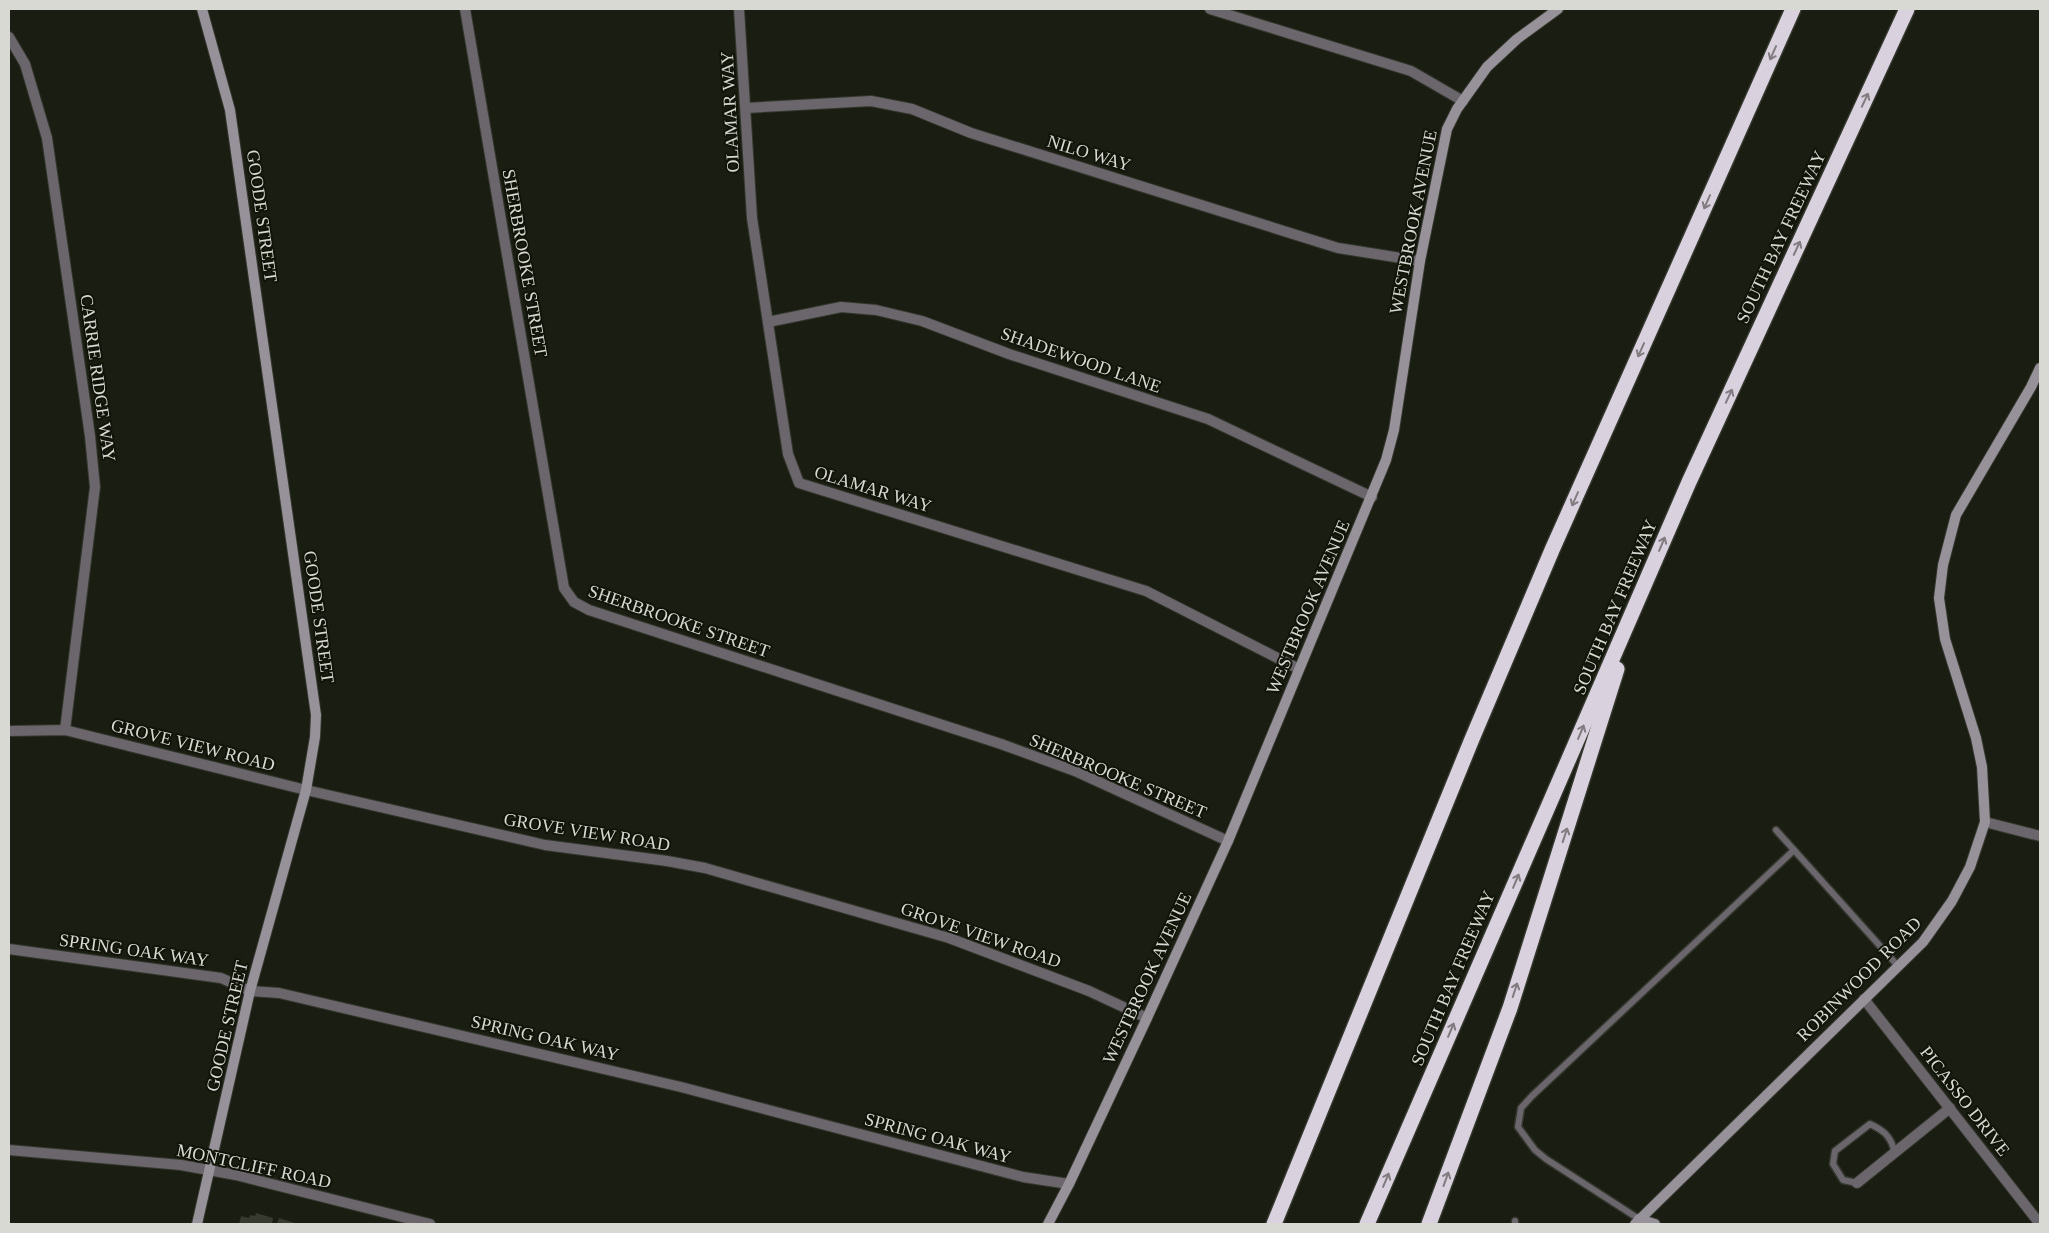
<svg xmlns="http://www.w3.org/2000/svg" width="2049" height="1233" viewBox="0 0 2049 1233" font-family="'Times New Roman',serif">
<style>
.building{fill:#373a2e}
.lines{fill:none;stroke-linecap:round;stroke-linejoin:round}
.lane-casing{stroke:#34372d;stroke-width:9}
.street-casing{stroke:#34372d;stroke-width:12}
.secondary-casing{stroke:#34372d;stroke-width:12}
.highway-casing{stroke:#34372d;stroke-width:18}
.lane{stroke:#6a666c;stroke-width:6}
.street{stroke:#6a666c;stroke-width:10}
.secondary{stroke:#97919a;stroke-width:10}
.highway{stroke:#dad1df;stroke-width:15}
.oneway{stroke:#807c7f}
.labels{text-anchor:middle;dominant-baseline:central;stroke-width:4;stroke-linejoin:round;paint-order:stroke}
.street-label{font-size:18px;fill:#d7d9d2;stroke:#111409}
</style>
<rect width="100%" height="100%" fill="#1a1d12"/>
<g class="building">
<polygon points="256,1213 273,1218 272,1224 239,1224 241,1216 249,1218 250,1215 255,1216"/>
<polygon points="279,1218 298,1224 277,1224"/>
</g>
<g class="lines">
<g class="lane-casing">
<g id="lane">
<polyline points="1776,830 1794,850"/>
<path d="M1857,1183L1843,1180L1833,1164L1835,1151L1870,1124C1885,1131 1891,1137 1895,1153"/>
<polyline points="1639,1219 1546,1159 1535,1150 1518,1127 1521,1108 1532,1096 1794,850 1898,966"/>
<polyline points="1515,1224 1515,1221"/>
</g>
</g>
<g class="street-casing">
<g id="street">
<polyline points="465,9 564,588 574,602 589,610 1001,744 1075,771 1228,841"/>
<polyline points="739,9 752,218 788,454 799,483 1146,591 1299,669"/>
<polyline points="1210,9 1411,71 1463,101"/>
<polyline points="9,37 25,64 47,138 90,436 95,487 65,730"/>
<polyline points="746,108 871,101 912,109 971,133 1338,248 1420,261"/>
<polyline points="768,322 841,307 876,310 922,321 1009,354 1208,419 1372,497"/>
<polyline points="9,731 65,730 306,790 545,845 667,861 705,868 949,938 1089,991 1147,1018"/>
<polyline points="1985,822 2040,836"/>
<polyline points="9,949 221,978 250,991 279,993 681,1087 1023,1177 1069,1184"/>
<polyline points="1864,999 2040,1224"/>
<polyline points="9,1150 181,1165 236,1175 430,1224"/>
<polyline points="1857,1183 1950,1108"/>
</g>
</g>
<g class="secondary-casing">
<g id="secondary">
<polyline points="1639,1219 1655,1224"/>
<polyline points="197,1224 250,991 306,790 315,737 316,715 230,110 202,9"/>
<polyline points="1048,1224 1069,1184 1147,1018 1228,841 1386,460 1394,430 1420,261 1447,129 1457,109 1487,67 1517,39 1558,9"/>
<polyline points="1635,1224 1923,942 1952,901 1970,867 1985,822 1982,767 1976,738 1945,639 1939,598 1943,565 1956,515 2031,387 2040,368"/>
</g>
</g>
<g class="highway-casing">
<g id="highway">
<polyline points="1274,1224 1472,739 1552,550 1793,9"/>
<polyline points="1367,1224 1689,482 1907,9"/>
<polyline points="1429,1224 1510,1008 1617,669"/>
</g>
</g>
<use href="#lane" class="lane"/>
<use href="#street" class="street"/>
<use href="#secondary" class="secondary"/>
<use href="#highway" class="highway"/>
</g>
<defs><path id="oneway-shaft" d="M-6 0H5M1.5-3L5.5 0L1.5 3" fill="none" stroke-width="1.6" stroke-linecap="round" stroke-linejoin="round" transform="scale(1.25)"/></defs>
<g class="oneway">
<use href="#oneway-shaft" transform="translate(1773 53) rotate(114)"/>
<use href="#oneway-shaft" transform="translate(1865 100) rotate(-65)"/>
<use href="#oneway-shaft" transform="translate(1707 202) rotate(114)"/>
<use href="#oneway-shaft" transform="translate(1797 248) rotate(-65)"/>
<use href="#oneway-shaft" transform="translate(1641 350) rotate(114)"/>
<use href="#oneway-shaft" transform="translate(1729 396) rotate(-65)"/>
<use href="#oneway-shaft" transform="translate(1575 499) rotate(114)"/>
<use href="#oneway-shaft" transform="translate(1662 544) rotate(-67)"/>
<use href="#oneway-shaft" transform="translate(1581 732) rotate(-67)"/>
<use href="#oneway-shaft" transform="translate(1565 835) rotate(-72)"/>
<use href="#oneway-shaft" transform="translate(1516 881) rotate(-67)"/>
<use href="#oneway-shaft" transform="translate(1515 990) rotate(-72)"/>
<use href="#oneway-shaft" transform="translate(1451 1030) rotate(-67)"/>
<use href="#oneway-shaft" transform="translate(1446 1179) rotate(-70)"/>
<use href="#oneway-shaft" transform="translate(1386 1180) rotate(-67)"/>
</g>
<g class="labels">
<g class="street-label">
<text transform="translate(730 112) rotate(-93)">OLAMAR WAY</text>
<text transform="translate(1089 153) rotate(17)">NILO WAY</text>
<text transform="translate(262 216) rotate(82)">GOODE STREET</text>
<text transform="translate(1413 222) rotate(-79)">WESTBROOK AVENUE</text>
<text transform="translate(1781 237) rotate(-65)">SOUTH BAY FREEWAY</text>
<text transform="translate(525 263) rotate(80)">SHERBROOKE STREET</text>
<text transform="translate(1081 360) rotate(19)">SHADEWOOD LANE</text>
<text transform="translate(98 378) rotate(82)">CARRIE RIDGE WAY</text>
<text transform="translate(873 489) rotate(17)">OLAMAR WAY</text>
<text transform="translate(1308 607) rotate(-67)">WESTBROOK AVENUE</text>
<text transform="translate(1615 607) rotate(-67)">SOUTH BAY FREEWAY</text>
<text transform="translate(319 617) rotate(82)">GOODE STREET</text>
<text transform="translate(679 621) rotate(19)">SHERBROOKE STREET</text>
<text transform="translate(193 745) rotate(14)">GROVE VIEW ROAD</text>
<text transform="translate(1118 776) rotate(23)">SHERBROOKE STREET</text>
<text transform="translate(587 832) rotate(9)">GROVE VIEW ROAD</text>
<text transform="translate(981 935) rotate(19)">GROVE VIEW ROAD</text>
<text transform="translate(134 950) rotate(8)">SPRING OAK WAY</text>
<text transform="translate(1147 978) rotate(-65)">WESTBROOK AVENUE</text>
<text transform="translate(1453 978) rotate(-67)">SOUTH BAY FREEWAY</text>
<text transform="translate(1859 979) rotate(-45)">ROBINWOOD ROAD</text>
<text transform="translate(227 1026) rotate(-77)">GOODE STREET</text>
<text transform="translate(545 1038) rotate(13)">SPRING OAK WAY</text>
<text transform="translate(1965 1101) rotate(52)">PICASSO DRIVE</text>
<text transform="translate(938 1138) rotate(15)">SPRING OAK WAY</text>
<text transform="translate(254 1166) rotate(12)">MONTCLIFF ROAD</text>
</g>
</g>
<rect width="2049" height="1233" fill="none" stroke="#d7d9d2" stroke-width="20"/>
</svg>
